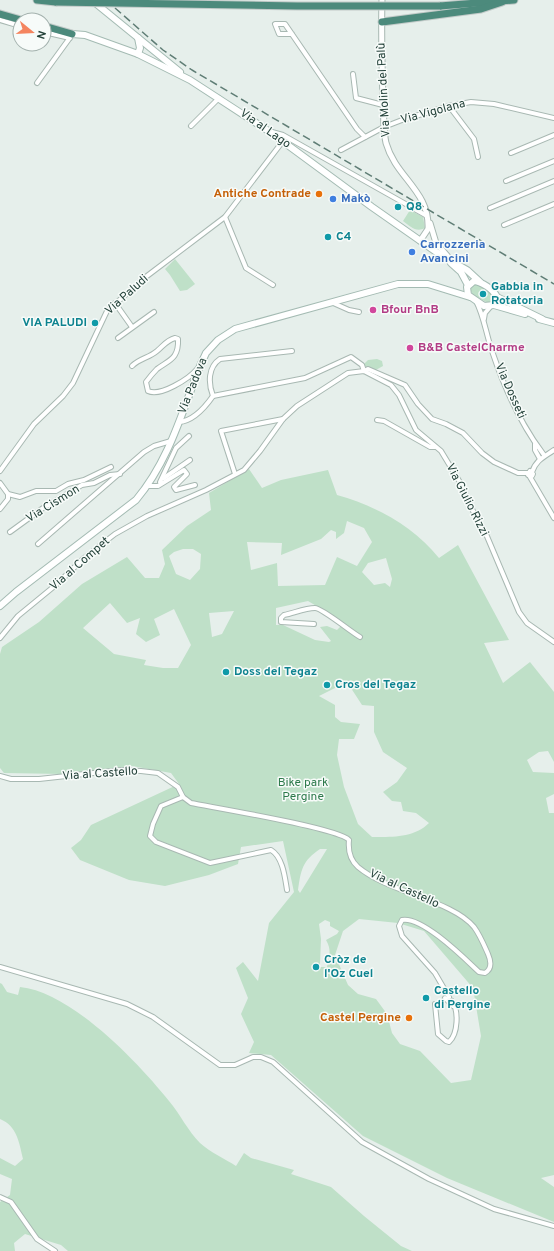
<svg xmlns="http://www.w3.org/2000/svg" width="554" height="1251" viewBox="0 0 554 1251" font-family="Overpass,sans-serif">
<style>
.green{fill:#bfe0c8;fill-rule:evenodd}
.lines{fill:none;stroke-linecap:round;stroke-linejoin:round}
.minor-casing{stroke:#a8b8b2;stroke-width:6}
.tertiary-casing{stroke:#a8b8b2;stroke-width:7}
.secondary-casing{stroke:#a4bbb3;stroke-width:8}
.trunk-casing{stroke:#c2cac8;stroke-width:9}
.minor{stroke:#fff;stroke-width:4}
.tertiary{stroke:#fff;stroke-width:5}
.secondary{stroke:#fff;stroke-width:6}
.trunk{stroke:#4c8a7c;stroke-width:7}
.rail{stroke:#5f7d75;stroke-width:1.5;stroke-dasharray:8 4;stroke-linecap:butt}
.trunk-bridge-casing{stroke:#c2cac8;stroke-width:9;stroke-linecap:butt}
.trunk-bridge{stroke:#4c8a7c;stroke-width:7}
.food-dot{fill:#e8710a;stroke:#f7fbf9;stroke-width:1.5}
.shop-dot{fill:#3f7fe0;stroke:#f7fbf9;stroke-width:1.5}
.culture-dot{fill:#0f9aa8;stroke:#f7fbf9;stroke-width:1.5}
.hotel-dot{fill:#d1479c;stroke:#f7fbf9;stroke-width:1.5}
.labels{text-anchor:middle;dominant-baseline:central;stroke-width:3;stroke-linejoin:round;paint-order:stroke}
.street-label{font-size:12px;fill:#24423a;stroke:#f7fbf9}
.food-label{font-size:12px;font-weight:bold;fill:#c56008;stroke:#f7fbf9;text-anchor:end}
.shop-label{font-size:12px;font-weight:bold;fill:#366cbe;stroke:#f7fbf9;text-anchor:start}
.culture-label{font-size:12px;font-weight:bold;fill:#0d838f;stroke:#f7fbf9;text-anchor:start}
.hotel-label{font-size:12px;font-weight:bold;fill:#b23c85;stroke:#f7fbf9;text-anchor:start}
.park-label{font-size:12px;fill:#2d7a4b;stroke:#f7fbf9}
</style>
<rect width="100%" height="100%" fill="#e6efeb"/>
<g class="green">
<path d="M410,210L423,217L425,228C416,233 410,226 403,221Z"/>
<polygon points="175,259 195,284 187,290 180,291 170,275 165,269"/>
<path d="M474,284C481,284 488,290 493,295V301L488,303L473,295L470,289Z"/>
<polygon points="377,359 382,361 383,366 374,371 363,365 368,360"/>
<path d="M249,469L262,488L281,480L328,470L337,495C376,506 413,526 439,558L458,545L509,640L484,643L503,683L530,662L554,692V762L548,751L539,752L527,760L533,772L554,773V794L546,798L549,813H554V1175L541,1178L554,1187V1222L447,1178L363,1136L271,1055L249,1053L254,1042L241,1014L248,998L236,968L243,962L258,981L269,923L294,892L283,841L241,847L238,864L209,875L165,886L129,880L80,860L71,848L81,840L91,825L179,784L171,773L132,766L62,774L4,773L0,768V654L2,647L39,622L82,584L127,557L145,578H159L165,564L162,550L187,526L211,510L209,493ZM347,521L364,528L372,542L357,566L337,557L325,585L278,586L277,563L251,570L247,542L282,543L281,555L321,539L331,530L336,532V539L344,533ZM183,549H193L201,554L200,569L190,580L176,574L169,556L174,552ZM386,558L392,579L390,587L385,583L374,585L362,572L368,563ZM308,601L335,617L341,626L337,630L327,626L320,627L331,641L329,642L315,640L283,625H276V608ZM110,603L127,623L140,618L136,634L146,642L160,635L154,619L174,609L191,645L178,668H163L144,665L146,660L114,654L83,628ZM234,611L222,634L212,637L209,613ZM347,682L362,705L374,706V732L383,752L407,768L397,782L383,792L392,801L401,802L403,811L416,813L429,823C414,838 392,837 372,837L358,824L344,787L337,755L339,739H354L360,724L341,722L335,717V705L319,696ZM320,849H327L300,893L298,890C301,870 302,861 320,849ZM359,919L398,923L424,931L473,988L481,1036L471,1080L451,1083L420,1051L400,1044L392,1033L387,1014L376,999L358,994L348,985L335,955L343,931ZM325,920L330,922V926L339,931L337,934L326,940C332,950 329,956 327,967H320V964L321,939L319,924Z"/>
<path d="M0,983L2,984L7,992L18,995L20,987C71,992 138,1062 169,1101C180,1114 188,1131 200,1143C210,1152 225,1159 236,1166L244,1153L251,1158L294,1170L291,1174L331,1187L364,1216L401,1246L412,1251H68L61,1245L25,1234L14,1243L15,1251H0V1202L10,1195L12,1179L0,1174V1158L15,1166L23,1159C19,1142 17,1126 0,1119Z"/>
</g>
<g class="lines">
<g class="minor-casing">
<g id="minor">
<polyline points="0,20 20,26"/>
<polyline points="44,32 70,38"/>
<polyline points="292,34 279,34 275,24 285,24 357,129 365,137"/>
<polyline points="353,74 356,98 383,105"/>
<polyline points="37,83 69,39"/>
<polyline points="449,106 474,139 478,157"/>
<polyline points="191,126 219,98"/>
<polyline points="272,132 283,135 427,216"/>
<polyline points="341,150 384,127 402,120 449,106 471,102 494,104 554,118"/>
<polyline points="511,153 554,135"/>
<polyline points="506,181 554,161"/>
<polyline points="490,208 554,181"/>
<polyline points="225,217 246,268 273,285"/>
<polyline points="504,225 554,204"/>
<path d="M476,301C484,316 486,334 492,351C504,387 521,425 544,455"/>
<polyline points="331,302 349,310 359,312"/>
<polyline points="115,303 132,327"/>
<polyline points="484,319 485,313 491,306"/>
<polyline points="118,338 154,312"/>
<path d="M292,351L220,359C208,367 208,383 213,396L305,378L351,357L362,365L364,371"/>
<path d="M132,366C140,358 149,358 157,351C163,346 167,340 175,338L178,339C179,359 169,360 157,369C153,373 149,378 146,382L148,391C160,397 189,379 197,369"/>
<polyline points="364,371 368,369 405,385 418,404 432,419 446,424 463,433 482,453 494,462 518,473 528,473"/>
<polyline points="377,420 384,421 430,447 435,447"/>
<path d="M179,422C193,421 206,406 213,396"/>
<polyline points="535,444 535,450 540,459"/>
<polyline points="0,471 34,424 63,396 73,383 107,311 147,276 225,217 283,141"/>
<polygon points="530,471 533,474 532,476 528,475"/>
<path d="M532,472C536,460 544,457 554,450"/>
<polyline points="235,474 221,431 283,419"/>
<polyline points="530,477 554,518"/>
<polyline points="164,478 190,460"/>
<polyline points="160,482 176,448 189,436"/>
<polyline points="0,483 8,494 8,499 0,509"/>
<polyline points="148,486 158,486 184,470 187,474 174,487 176,490 195,485"/>
<polyline points="8,494 20,497 36,491 56,491 68,484 84,480 111,467"/>
<polyline points="10,532 43,508 82,485 94,483 110,475 120,474"/>
<polyline points="38,544 144,452 154,446 171,441"/>
<path d="M314,624L281,622V618L284,615C294,613 305,608 315,608C322,608 351,632 360,637"/>
<polyline points="0,638 18,616 57,584 84,558 115,534 147,516 206,490 244,470 260,451 283,419 297,406 348,373 364,371 391,385 399,395 416,430 441,451 461,484 473,511 486,534 519,612 527,623 554,642"/>
<path d="M0,776L11,779H39L121,770L141,771L158,773L178,787L183,797L191,803C216,808 338,828 349,840C348,850 350,860 358,867C389,893 452,900 474,927C480,935 484,945 488,954C491,961 492,969 485,973L479,972C464,958 422,916 402,920L399,926L402,936L435,973L449,997"/>
<path d="M183,797L161,806L153,824L150,836L156,842L210,863L271,850C283,857 285,878 287,890"/>
<polyline points="0,967 127,1004 153,1017 220,1065 235,1065 253,1057 261,1057 273,1062 362,1142 429,1179 494,1209 554,1226"/>
<polyline points="445,998 453,1006"/>
<path d="M435,1004L438,1034L446,1041L449,1042C458,1034 459,1011 452,1001"/>
<polyline points="0,1197 11,1202 37,1239 55,1251"/>
</g>
</g>
<g class="tertiary-casing">
<g id="tertiary">
<path d="M382,0C381,34 382,67 383,101C384,114 383,130 386,143C396,178 430,191 428,229L420,241"/>
<polyline points="430,223 436,243 450,259"/>
</g>
</g>
<g class="secondary-casing">
<g id="secondary">
<polyline points="94,2 180,72"/>
<polyline points="72,34 85,35 138,54 190,80 270,132 372,207 442,256 467,270 480,282"/>
<polyline points="138,54 140,48 138,38"/>
<polyline points="451,263 461,272 468,285"/>
<path d="M497,297L494,305L484,306L468,295L467,287L474,281C482,282 493,289 497,297L542,319"/>
<polyline points="494,305 525,314"/>
<polyline points="539,319 554,323"/>
<path d="M0,606L16,592L136,500C169,461 182,412 200,366L206,353L218,340L235,329L398,284H428L470,297"/>
</g>
</g>
<g class="trunk-casing">
<g id="trunk">
<polyline points="37,0 56,2"/>
<polyline points="440,6 514,0"/>
<polyline points="0,14 21,20"/>
<polyline points="382,22 481,9 502,2"/>
<polyline points="44,26 72,34"/>
</g>
</g>
<use href="#minor" class="minor"/>
<use href="#tertiary" class="tertiary"/>
<use href="#secondary" class="secondary"/>
<use href="#trunk" class="trunk"/>
<polyline class="rail" points="115,8 163,50 192,70 554,284"/>
<g class="trunk-bridge-casing">
<polyline id="trunk-bridge" points="56,2 297,6 440,6"/>
</g>
<use href="#trunk-bridge" class="trunk-bridge"/>
</g>
<g class="food-dot">
<circle cx="319" cy="194" r="4"/>
<circle cx="409" cy="1018" r="4"/>
</g>
<g class="shop-dot">
<circle cx="333" cy="199" r="4"/>
<circle cx="412" cy="252" r="4"/>
</g>
<g class="culture-dot">
<circle cx="398" cy="207" r="4"/>
<circle cx="328" cy="237" r="4"/>
<circle cx="483" cy="294" r="4"/>
<circle cx="95" cy="323" r="4"/>
<circle cx="226" cy="672" r="4"/>
<circle cx="327" cy="685" r="4"/>
<circle cx="316" cy="967" r="4"/>
<circle cx="426" cy="998" r="4"/>
</g>
<g class="hotel-dot">
<circle cx="373" cy="310" r="4"/>
<circle cx="410" cy="348" r="4"/>
</g>
<g class="labels">
<g class="street-label">
<text transform="translate(384 90) rotate(-93)">Via Molin del Palù</text>
<text transform="translate(433 112) rotate(-15)">Via Vigolana</text>
<text transform="translate(265 129) rotate(35)">Via al Lago</text>
<text transform="translate(127 295) rotate(-42)">Via Paludi</text>
<text transform="translate(193 386) rotate(-68)">Via Padova</text>
<text transform="translate(510 391) rotate(66)">Via Dosseti</text>
<text transform="translate(467 500) rotate(63)">Via Giulio Rizzi</text>
<text transform="translate(53 504) rotate(-32)">Via Cismon</text>
<text transform="translate(80 564) rotate(-41)">Via al Compet</text>
<text transform="translate(100 774) rotate(-4)">Via al Castello</text>
<text transform="translate(404 889) rotate(25)">Via al Castello</text>
</g>
<g class="food-label">
<text x="311" y="194">Antiche Contrade</text>
<text x="401" y="1018">Castel Pergine</text>
</g>
<g class="shop-label">
<text x="341" y="199">Makò</text>
<text x="420" y="245">Carrozzeria<tspan x="420" dy="14">Avancini</tspan></text>
</g>
<g class="culture-label">
<text x="406" y="207">Q8</text>
<text x="336" y="237">C4</text>
<text x="491" y="287">Gabbia in<tspan x="491" dy="14">Rotatoria</tspan></text>
<text x="87" y="323" text-anchor="end">VIA PALUDI</text>
<text x="234" y="672">Doss del Tegaz</text>
<text x="335" y="685">Cros del Tegaz</text>
<text x="324" y="960">Cròz de<tspan x="324" dy="14">l'Oz Cuel</tspan></text>
<text x="434" y="991">Castello<tspan x="434" dy="14">di Pergine</tspan></text>
</g>
<g class="hotel-label">
<text x="381" y="310">Bfour BnB</text>
<text x="418" y="348">B&amp;B CastelCharme</text>
</g>
<g class="park-label">
<text x="303" y="783">Bike park<tspan x="303" dy="14">Pergine</tspan></text>
</g>
</g>
<g transform="translate(32 32) rotate(108)"><circle r="19" fill="#f7fbf9" stroke="#a3b1ad"/>
<path d="M0-3L7 15L0 10L-7 15Z" fill="#f4845f"/>
<text y="-6" font-size="11" font-weight="bold" text-anchor="middle" fill="#24423a">N</text>
</g>
</svg>
